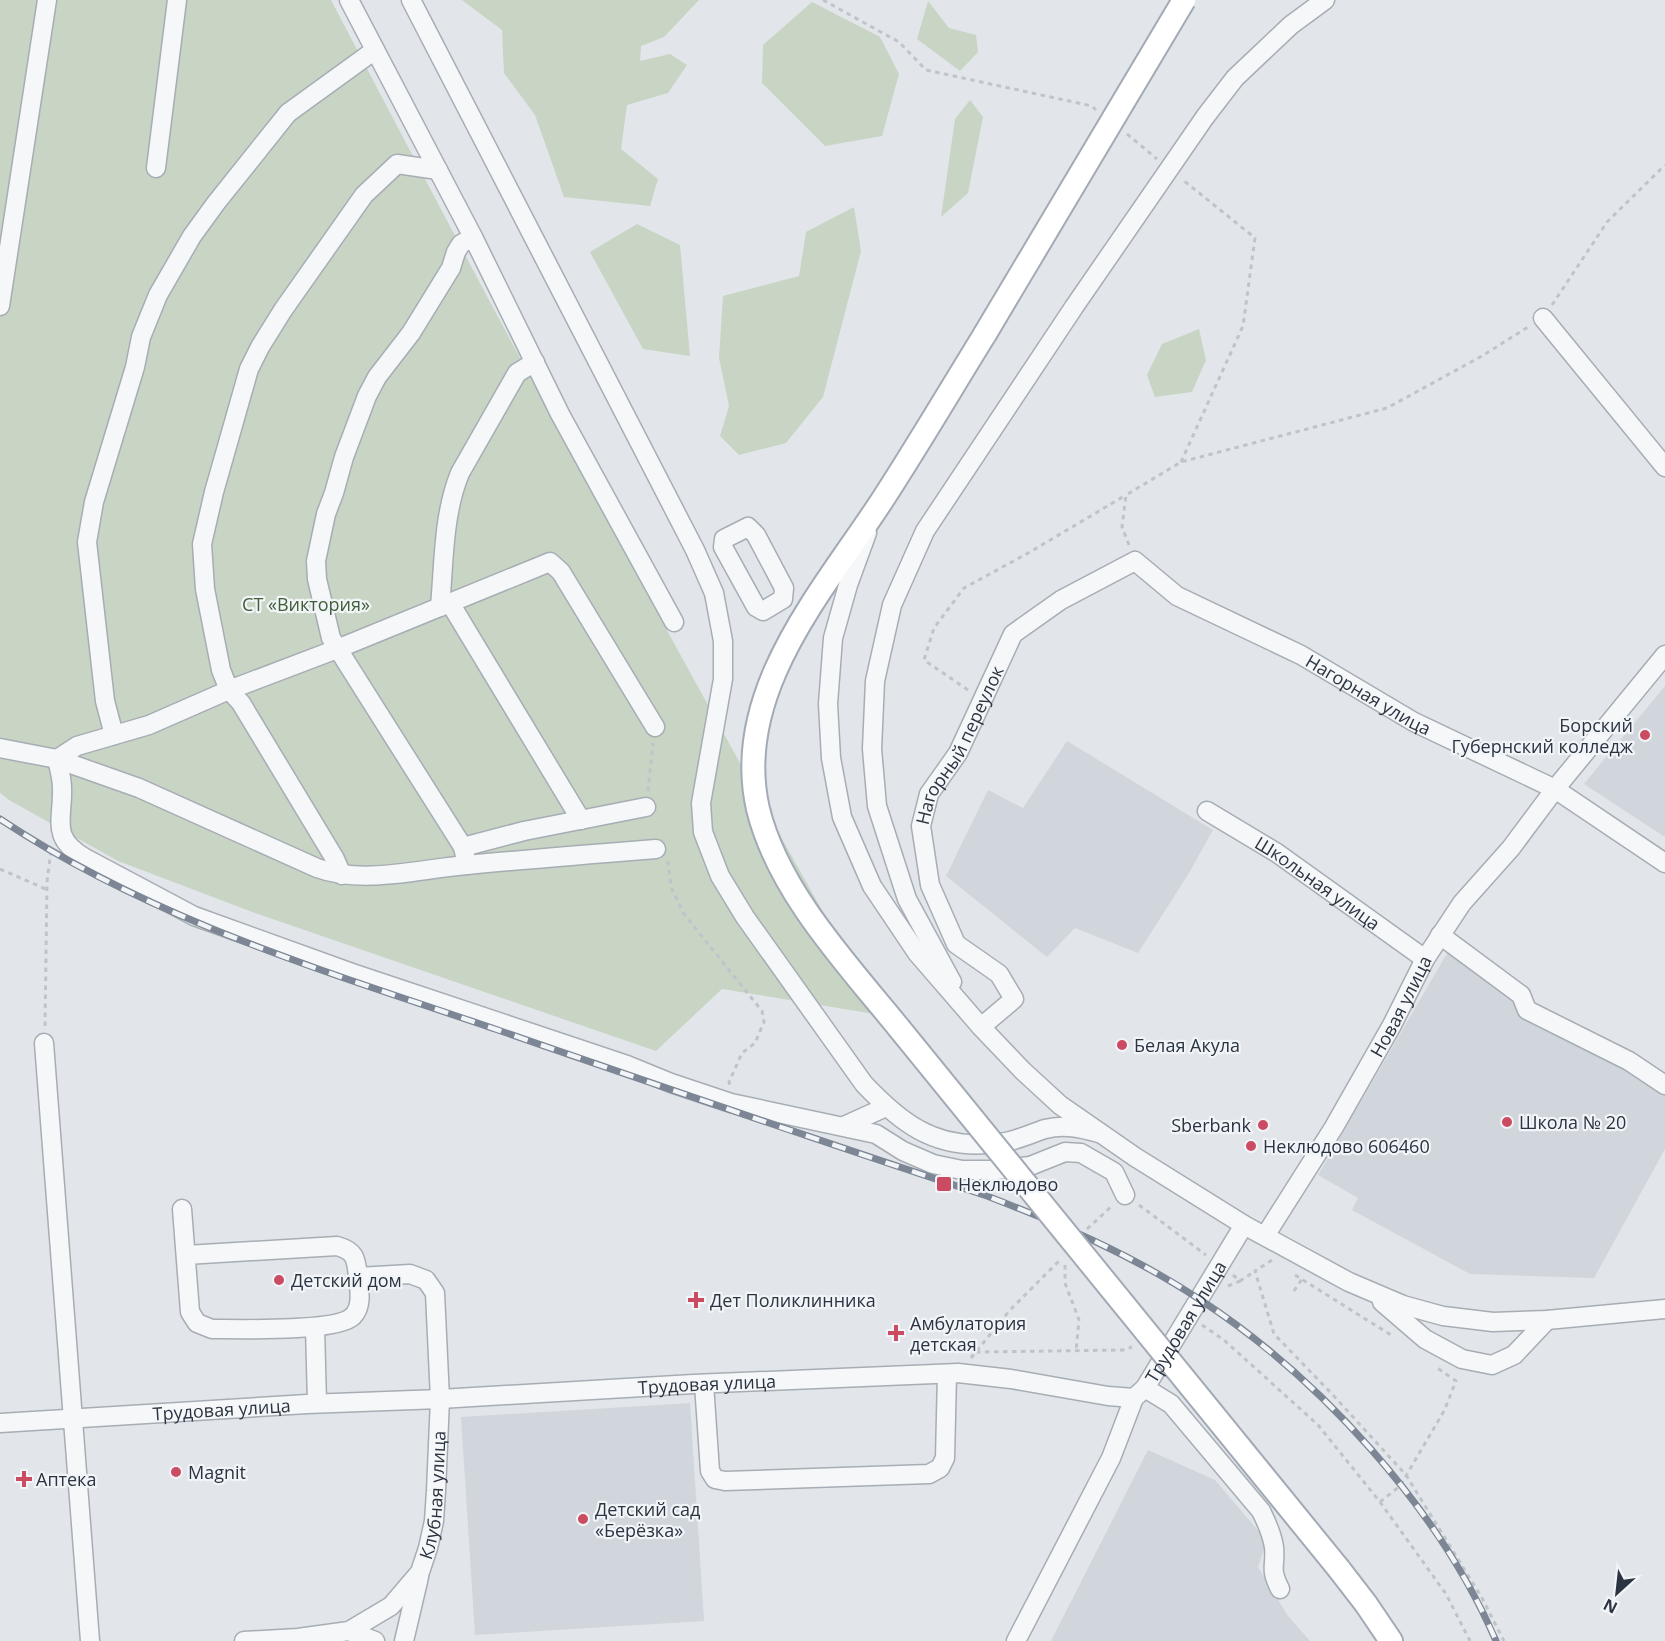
<svg xmlns="http://www.w3.org/2000/svg" width="1665" height="1641" viewBox="0 0 1665 1641" font-family="'Open Sans',sans-serif">
<style>
.built{fill:#d1d5dc}
.green{fill:#c8d4c4}
.lines{fill:none;stroke-linecap:round;stroke-linejoin:round}
.minor-casing{stroke:#a7adb4;stroke-width:21}
.major-casing{stroke:#a2aab6;stroke-width:26}
.path{stroke:#c0c4c9;stroke-width:3;stroke-dasharray:4.5 4.5;stroke-linecap:butt}
.minor{stroke:#f5f7f9;stroke-width:18}
.major{stroke:#fff;stroke-width:22}
.rail-casing{stroke:#7c8694;stroke-width:7}
.rail{stroke:#f2f5f8;stroke-width:4.5;stroke-dasharray:14;stroke-linecap:butt}
.minor-bridge-casing{stroke:#a7adb4;stroke-width:21;stroke-linecap:butt}
.major-bridge-casing{stroke:#a2aab6;stroke-width:26;stroke-linecap:butt}
.minor-bridge{stroke:#f5f7f9;stroke-width:18}
.major-bridge{stroke:#fff;stroke-width:22}
.poi-dot{fill:#cb4b62;stroke:#f2f5f8;stroke-width:2}
.labels{text-anchor:middle;dominant-baseline:central;stroke-width:4.5;stroke-linejoin:round;paint-order:stroke}
.park-label{font-size:18px;fill:#405e38;stroke:#f2f5f8}
.street-label{font-size:18px;fill:#2b3442;stroke:#f2f5f8}
.poi-label{font-size:18px;fill:#2b3442;stroke:#f2f5f8;text-anchor:start}
</style>
<rect width="100%" height="100%" fill="#e2e6ea"/>
<g class="built">
<polygon points="1665,686 1665,837 1584,784"/>
<polygon points="1067,741 1213,830 1189,873 1138,953 1075,928 1047,957 946,876 988,790 1023,808"/>
<polygon points="1449,950 1665,1095 1665,1149 1594,1278 1470,1274 1352,1210 1358,1198 1318,1175"/>
<polygon points="690,1403 704,1621 475,1635 461,1417"/>
<polygon points="1148,1450 1215,1480 1267,1541 1258,1567 1288,1616 1310,1641 1051,1641"/>
</g>
<g class="green">
<path d="M0,0H331C509,341 691,680 881,1015L722,989L656,1051L255,913L118,861L9,800L0,793Z"/>
<polygon points="462,0 699,0 664,37 641,46 640,61 670,54 687,65 668,93 627,105 621,149 658,179 650,206 564,197 535,115 504,73 502,30"/>
<polygon points="928,1 949,28 976,35 978,52 960,71 917,39"/>
<polygon points="812,2 880,37 899,74 882,136 825,146 762,83 763,45"/>
<polygon points="970,100 983,117 968,193 941,217 955,119"/>
<polygon points="854,207 861,251 823,397 786,443 739,455 720,436 729,406 719,358 723,296 799,276 806,232"/>
<polygon points="637,224 680,245 690,356 643,349 590,252"/>
<polygon points="1199,329 1206,360 1192,392 1155,397 1147,375 1162,344"/>
</g>
<g class="lines">
<g class="minor-casing">
<g id="minor">
<polyline points="349,0 473,237 560,414 674,622"/>
<path d="M411,0L695,550L714,593L723,641V679L701,803L703,832L720,876L745,917L864,1084C900,1122 933,1148 987,1144C995,1143 1003,1143 1010,1141C1022,1138 1033,1133 1045,1129C1064,1124 1081,1128 1099,1133"/>
<polyline points="1205,117 1235,78 1291,25 1325,0"/>
<polyline points="156,168 177,0"/>
<path d="M438,170L397,164L364,195L283,310L260,347L249,369L214,492L202,544L205,589L221,670L229,690L149,725L77,746L57,759C59,768 62,778 62,788C63,821 50,837 85,858L194,916L352,973L627,1065L671,1083L731,1103L876,1134L903,1151L933,1164L962,1170H996L1030,1166L1065,1152L1081,1153L1114,1172L1125,1195"/>
<polyline points="0,306 47,0"/>
<polyline points="1543,318 1665,467"/>
<polygon points="748,527 756,535 784,588 783,599 763,611 756,607 723,547 724,539"/>
<polyline points="867,533 848,585 833,638 828,704 831,758 842,817 872,886 917,953 981,1027 1023,1071 1060,1105 1135,1157 1244,1225 1349,1282 1403,1305 1443,1316 1493,1322 1547,1320 1665,1309"/>
<polyline points="450,603 581,820"/>
<path d="M440,607C444,563 443,514 460,473L517,373L535,362"/>
<polyline points="114,735 105,701 87,542 94,502 135,367 141,337 158,295 192,236 216,203 288,113 375,50"/>
<path d="M0,748L57,759L139,788L317,868C364,885 418,869 467,865C530,859 593,854 656,849"/>
<path id="s1" d="M1207,811L1277,853L1425,959"/>
<polyline points="463,847 524,831 646,807"/>
<polyline points="467,865 463,847 331,638 317,579 316,561 326,514 334,493 344,457 367,396 377,377 411,333 451,268 456,252 461,244 473,237"/>
<polyline points="342,875 335,859 241,703 229,690 337,649 550,562 561,572 655,727"/>
<polyline points="1440,935 1521,995 1527,1010 1629,1061 1665,1085"/>
<polyline points="952,982 907,899 877,806 872,749 875,681 892,605 925,531 1074,307"/>
<path id="s2" d="M981,1027L1014,999L999,974L956,944L930,885L921,826L929,794L958,753L1013,634L1061,600L1135,561L1177,596L1301,655L1414,722L1555,789L1665,863"/>
<polyline points="44,1043 90,1641"/>
<polyline points="844,1126 886,1107"/>
<path d="M182,1209L190,1312L197,1323L212,1329C238,1329 338,1332 353,1316C363,1306 359,1288 358,1276C356,1258 355,1251 337,1246L186,1255"/>
<path id="s3" d="M1265,1236L1334,1127L1392,1025L1425,959L1462,903L1511,848L1555,789L1665,655"/>
<polyline points="1382,1302 1425,1339 1462,1359 1492,1365 1514,1355 1547,1320"/>
<polyline points="315,1327 317,1403"/>
<polyline points="704,1384 710,1471 715,1479 725,1481 929,1474 940,1468 945,1458 947,1374"/>
<path d="M1145,1388L1171,1404L1261,1511C1267,1523 1272,1534 1274,1547C1276,1568 1269,1567 1280,1589"/>
<path id="s4" d="M0,1423L307,1404L440,1399L693,1384L958,1373L1011,1379L1108,1396L1134,1398L1145,1388L1244,1225"/>
<polyline points="349,1631 375,1641"/>
<path id="s5" d="M244,1641L298,1638L349,1631L391,1606L420,1572L428,1548L434,1521L436,1491L440,1399L435,1293L426,1280L410,1274L358,1277"/>
<polyline points="404,1641 419,1577"/>
<polyline points="1016,1641 1111,1458 1134,1398"/>
</g>
</g>
<g class="major-casing">
<g id="major">
<path d="M899,1028C847,964 778,891 758,809C731,692 824,590 883,499C918,445 951,389 985,334"/>
<polyline points="1339,1569 1366,1604 1391,1641"/>
</g>
</g>
<g class="path">
<polyline points="823,0 899,42 926,70 1092,106 1096,110"/>
<polyline points="1127,134 1157,159"/>
<polyline points="1552,305 1607,222 1665,165"/>
<polyline points="1181,462 1243,326 1255,238 1183,180"/>
<polyline points="1129,545 1122,527 1126,495 1181,462 1387,408 1482,356 1528,327"/>
<polyline points="968,690 924,660 934,628 964,588 1030,552 1126,495"/>
<polyline points="648,791 653,743"/>
<polyline points="668,861 671,887 684,914 762,1011 764,1022 755,1043 742,1053 729,1082 730,1086"/>
<polyline points="0,869 48,890"/>
<polyline points="45,1026 47,882 51,850"/>
<polyline points="1139,1205 1206,1255"/>
<polyline points="1087,1229 1113,1205"/>
<polyline points="1272,1260 1255,1271 1274,1334 1332,1394 1406,1475 1482,1598 1504,1641"/>
<polyline points="1065,1265 1065,1283 1079,1320 1076,1351"/>
<polyline points="1233,1275 1240,1281 1255,1271"/>
<polyline points="1295,1275 1391,1335"/>
<polyline points="1228,1286 1240,1281"/>
<polyline points="1294,1291 1302,1279"/>
<polyline points="1202,1325 1224,1340 1318,1425 1380,1502 1446,1594 1470,1641"/>
<polyline points="976,1352 1123,1350 1132,1347"/>
<polyline points="971,1358 1010,1310 1061,1259"/>
<polyline points="1380,1502 1400,1486 1444,1411 1456,1381 1436,1367"/>
</g>
<use href="#minor" class="minor"/>
<use href="#major" class="major"/>
<g class="rail-casing">
<path id="rail" d="M0,819C154,921 325,971 498,1030C660,1086 823,1142 987,1196C1060,1224 1132,1255 1199,1299C1319,1377 1439,1508 1496,1641"/>
</g>
<use href="#rail" class="rail"/>
<g class="minor-bridge-casing">
<polyline id="minor-bridge" points="1074,307 1205,117"/>
</g>
<g class="major-bridge-casing">
<g id="major-bridge">
<polyline points="985,334 1184,0"/>
<polyline points="899,1028 1339,1569"/>
</g>
</g>
<use href="#minor-bridge" class="minor-bridge"/>
<use href="#major-bridge" class="major-bridge"/>
</g>
<g class="poi-dot">
<circle cx="1645" cy="735" r="6"/>
<circle cx="1122" cy="1045" r="6"/>
<circle cx="1507" cy="1122" r="6"/>
<circle cx="1263" cy="1125" r="6"/>
<circle cx="1251" cy="1146" r="6"/>
<rect x="936" y="1176" width="16" height="16" rx="3"/>
<circle cx="279" cy="1280" r="6"/>
<path d="M693 1291h6v6h6v6h-6v6h-6v-6h-6v-6h6z"/>
<path d="M893 1324h6v6h6v6h-6v6h-6v-6h-6v-6h6z"/>
<circle cx="176" cy="1472" r="6"/>
<path d="M21 1470h6v6h6v6h-6v6h-6v-6h-6v-6h6z"/>
<circle cx="583" cy="1519" r="6"/>
</g>
<g class="labels">
<g class="park-label">
<text x="306" y="604">СТ «Виктория»</text>
</g>
<g class="street-label">
<text stroke="none"><textPath href="#s2" startOffset="876">Нагорная улица</textPath></text>
<text stroke="none"><textPath href="#s2" startOffset="339">Нагорный переулок</textPath></text>
<text stroke="none"><textPath href="#s1" startOffset="132">Школьная улица</textPath></text>
<text stroke="none"><textPath href="#s3" startOffset="267">Новая улица</textPath></text>
<text stroke="none"><textPath href="#s4" startOffset="1230">Трудовая улица</textPath></text>
<text stroke="none"><textPath href="#s4" startOffset="708">Трудовая улица</textPath></text>
<text stroke="none"><textPath href="#s4" startOffset="222">Трудовая улица</textPath></text>
<text stroke="none"><textPath href="#s5" startOffset="278">Клубная улица</textPath></text>
</g>
<g class="poi-label">
<text x="1633" y="725" text-anchor="end">Борский<tspan x="1633" dy="21">Губернский колледж</tspan></text>
<text x="1134" y="1045">Белая Акула</text>
<text x="1519" y="1122">Школа № 20</text>
<text x="1251" y="1125" text-anchor="end">Sberbank</text>
<text x="1263" y="1146">Неклюдово 606460</text>
<text x="958" y="1184">Неклюдово</text>
<text x="291" y="1280">Детский дом</text>
<text x="710" y="1300">Дет Поликлинника</text>
<text x="910" y="1323">Амбулатория<tspan x="910" dy="21">детская</tspan></text>
<text x="188" y="1472">Magnit</text>
<text x="36" y="1479">Аптека</text>
<text x="595" y="1509">Детский сад<tspan x="595" dy="21">«Берёзка»</tspan></text>
</g>
</g>
<g transform="translate(1617 1593) rotate(207)" stroke="#f2f5f8" stroke-width="4.5" paint-order="stroke">
<path d="M0-4.5L10 22L0 15L-10 22Z" fill="#2b3442"/>
<text y="-9" font-size="16" font-weight="bold" text-anchor="middle" fill="#2b3442">N</text>
</g>
</svg>
